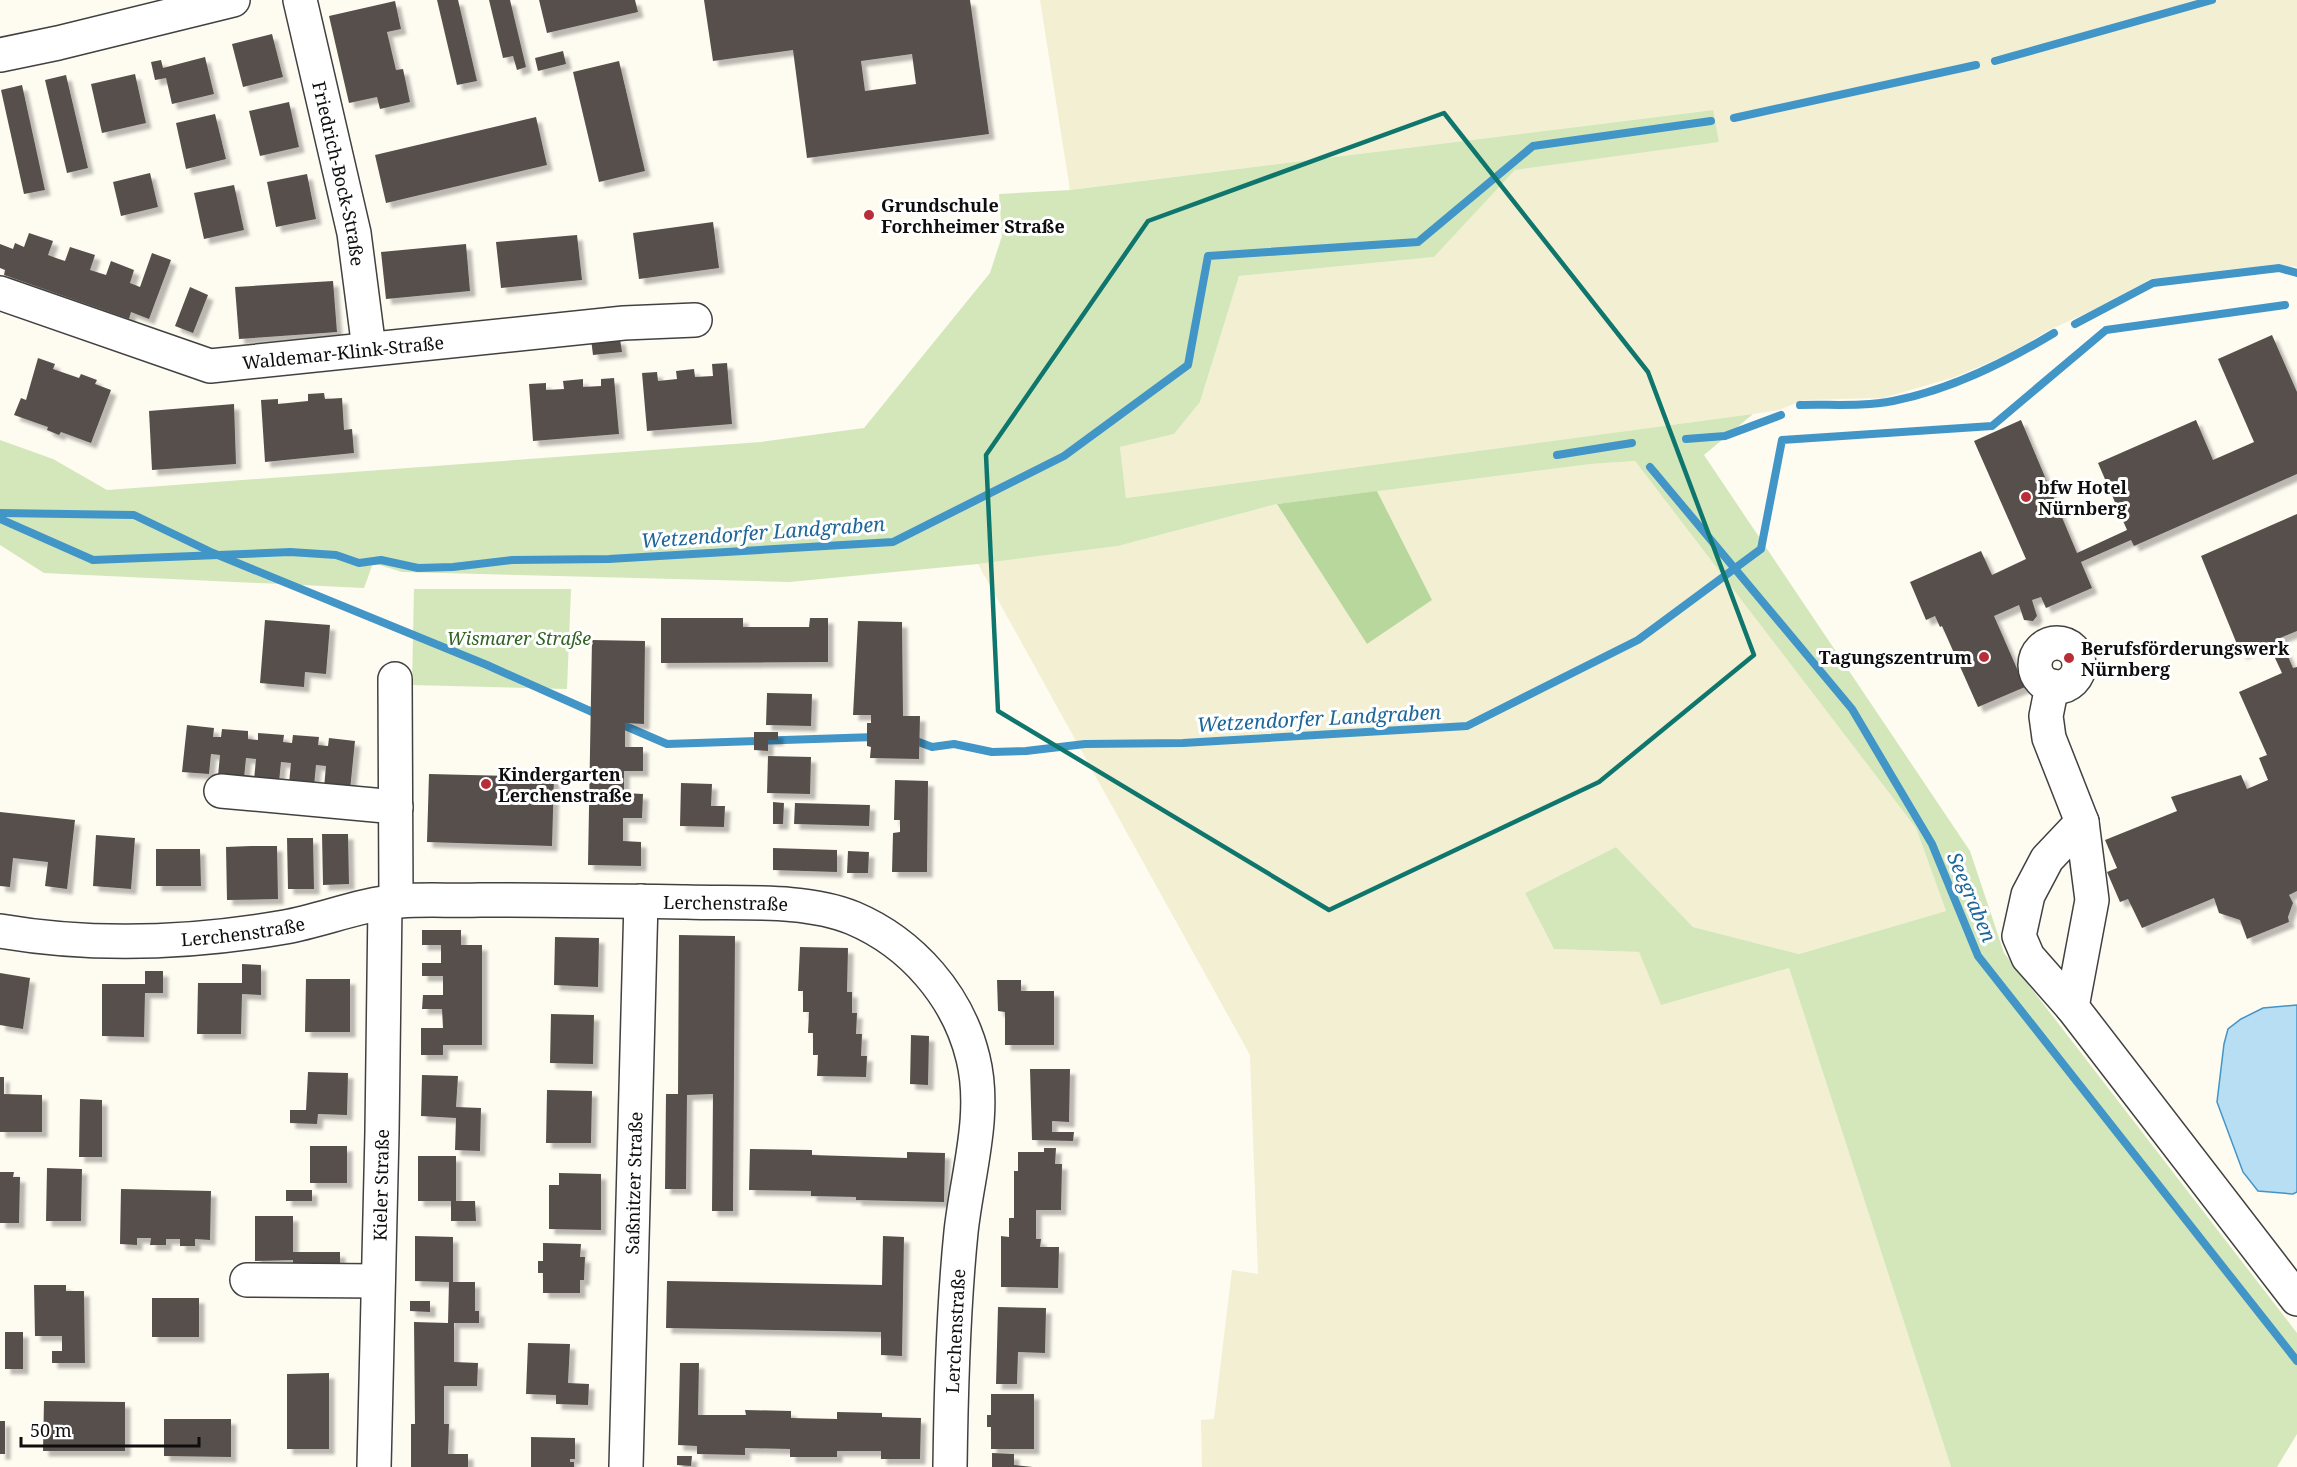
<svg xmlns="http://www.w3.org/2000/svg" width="2297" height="1467" viewBox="0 0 2297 1467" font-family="'Noto Serif',serif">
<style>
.farmland{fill:#f3efd2}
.green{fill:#d3e7bb}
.forest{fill:#b8d79c}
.water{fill:#b8def3;stroke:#4295c7;stroke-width:1.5}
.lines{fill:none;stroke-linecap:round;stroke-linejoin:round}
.stream{stroke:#4295c7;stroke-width:8}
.building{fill:#574f4b;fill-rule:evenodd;filter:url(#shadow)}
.minor-casing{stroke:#414141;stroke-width:36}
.minor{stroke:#fff;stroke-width:33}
.marked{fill:none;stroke:#0f766e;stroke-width:4.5;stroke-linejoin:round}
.poi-dot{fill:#b82d37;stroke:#fff;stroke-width:2}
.labels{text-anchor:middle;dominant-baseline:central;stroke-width:6;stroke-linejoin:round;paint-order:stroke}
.street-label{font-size:18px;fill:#0e0e0e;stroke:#fff}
.poi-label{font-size:18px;font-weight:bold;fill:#0e0e0e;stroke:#fff;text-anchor:start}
.park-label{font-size:18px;font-style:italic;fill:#316322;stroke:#fff}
.water-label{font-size:20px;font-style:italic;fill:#1d679a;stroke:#fff}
</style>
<defs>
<filter id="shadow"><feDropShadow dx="5.5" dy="5.5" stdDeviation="1.5" flood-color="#0004"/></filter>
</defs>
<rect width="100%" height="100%" fill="#fefbf1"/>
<g class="farmland">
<polygon points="1040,0 2297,0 2297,267 2276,264 2178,279 2153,278 2102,306 2047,331 2011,353 1955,377 1883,398 1803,400 1779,410 1753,414 1126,498 1120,447 1174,434 1200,402 1239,276 1434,257 1515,170 1719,141 1712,110 1070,190"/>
<polygon points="1635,461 1916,828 1946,911 1799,954 1693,927 1616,847 1525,893 1554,949 1639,952 1661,1004 1789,968 1951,1467 1202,1467 1201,1420 1214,1419 1232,1270 1258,1274 1250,1055 978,564 1118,546 1277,504 1367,644 1432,600 1377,491 1591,464"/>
</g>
<g class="green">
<polygon points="1713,110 1719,142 1515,170 1434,257 1239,276 1200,402 1174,434 1120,447 1126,498 1753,414 1704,455 1970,851 2004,953 2297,1333 2297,1434 2277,1467 1951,1467 1789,968 1661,1005 1639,952 1554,949 1525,893 1616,847 1693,927 1799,954 1946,911 1916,828 1635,461 1591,464 1277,504 1118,546 978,564 789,582 402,572 373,563 364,588 44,573 0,545 0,440 53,459 107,490 761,442 864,428 990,273 1002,236 999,194 1070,190"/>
<polygon points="414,589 571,589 567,689 412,685"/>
</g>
<polygon class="forest" points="1377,491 1432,600 1367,644 1277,504"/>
<polygon class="water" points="2297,1005 2297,1192 2293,1194 2258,1191 2243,1172 2217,1102 2224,1044 2228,1029 2241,1019 2263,1008"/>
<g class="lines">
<g class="stream">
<polyline points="1995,61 2212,0"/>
<polyline points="1734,118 1976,65"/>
<polyline points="2075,324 2153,283 2279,268 2297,273"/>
<path d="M1800,405C1830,404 1863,407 1893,401C1950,390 2004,363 2054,333"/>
<polyline points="1686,439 1725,436 1781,415"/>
<polyline points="1557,455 1632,443"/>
<polyline points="1650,467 1852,709 1932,844 1978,956 2297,1361"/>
<polyline points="0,513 134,515 213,553 487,665 599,715"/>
<polyline points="0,519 93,560 290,552 336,555 359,563 381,560 418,568 453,567 512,560 609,559 893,542 1064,456 1188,365 1208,256 1418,242 1533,146 1711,121"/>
<polyline points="616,722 667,744 875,737"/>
<polyline points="911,739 932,747 954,744 992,752 1026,751 1085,744 1183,743 1467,726 1638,640 1761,549 1782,440 1992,426 2106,330 2285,305"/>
</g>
</g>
<g class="building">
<polygon points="437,0 458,0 477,81 457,85"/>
<polygon points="489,0 510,0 526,67 517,70 513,56 503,58"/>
<polygon points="539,0 635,0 638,12 547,33"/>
<path d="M704,0H970L989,134L807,158L793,50L713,61ZM912,54L916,84L865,91L861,61Z"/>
<polygon points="395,1 401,29 387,32 396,70 403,69 410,102 380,109 377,97 349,103 329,16"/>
<polygon points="272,34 283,77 243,87 232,44"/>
<polygon points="563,51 566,64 538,71 535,58"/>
<polygon points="205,57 214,94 172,104 166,78 155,80 151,62 161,60 163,68"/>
<polygon points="619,61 645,171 599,182 573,72"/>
<polygon points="135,74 146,123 102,133 91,84"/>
<polygon points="66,75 88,168 67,173 45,80"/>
<polygon points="22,85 45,190 24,194 1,90"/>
<polygon points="289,102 299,147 260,156 249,111"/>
<polygon points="215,114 226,159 186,169 176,123"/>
<polygon points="536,117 547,165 386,203 375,155"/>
<polygon points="150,173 158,207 121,216 113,182"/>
<polygon points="307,174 316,219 276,227 267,182"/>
<polygon points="234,185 244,230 204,239 194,193"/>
<polygon points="713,222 719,268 639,279 633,233"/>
<polygon points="29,233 53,241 48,255 56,258 65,261 70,247 95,255 90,270 106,275 111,261 134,270 130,283 140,287 152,253 171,260 149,319 131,312 129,319 4,275 5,270 0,268 0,244 13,249 15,243 24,247"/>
<polygon points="577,235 582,280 501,288 496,242"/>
<polygon points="466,244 470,291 386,299 381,252"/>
<polygon points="333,281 337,332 239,339 235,287"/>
<polygon points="190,287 208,295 193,333 175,326"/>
<polygon points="2272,335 2297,392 2297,474 2134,546 2131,540 2081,562 2092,588 2046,608 2041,597 2032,600 2037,616 2033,621 2024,620 2019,605 1994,616 2025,687 1978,707 1942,626 1940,627 1935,616 1926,620 1910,582 1981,551 1992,575 2026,559 1974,441 2021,420 2077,553 2127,530 2098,463 2196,420 2213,460 2254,442 2218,359"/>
<polygon points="591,339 620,339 622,352 593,355"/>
<polygon points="38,358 55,364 53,369 79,378 81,374 97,380 95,384 111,390 91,443 61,432 59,435 47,430 48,427 14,415 21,398 26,400"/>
<polygon points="727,363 732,424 647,431 642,373 657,372 658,381 677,379 676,371 694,369 695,377 713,376 712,364"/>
<polygon points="614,378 619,434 533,441 529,384 546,383 546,390 564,389 563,381 583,379 583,387 601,386 601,379"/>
<polygon points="324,393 325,399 342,398 344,430 352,429 354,453 265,462 261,400 278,399 278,404 308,401 308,394"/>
<polygon points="234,404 236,464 152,470 149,411"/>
<polygon points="2297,514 2297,631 2280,638 2293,668 2297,667 2297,891 2289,895 2293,903 2288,917 2289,922 2247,939 2240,920 2219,913 2214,898 2142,928 2128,899 2120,902 2107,872 2117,868 2105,840 2177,811 2171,797 2241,775 2247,789 2268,780 2259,758 2267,755 2239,692 2282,673 2268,643 2241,654 2201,556"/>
<polygon points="661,618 743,618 743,627 809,627 810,618 828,618 828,662 661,663"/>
<polygon points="265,620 330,625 326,674 305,672 304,687 260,683"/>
<polygon points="858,621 902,622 903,716 920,716 919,759 870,758 871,747 867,746 867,723 871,723 871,715 853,715"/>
<polygon points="592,640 645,641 644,724 625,723 625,747 643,747 643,771 624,771 624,793 643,794 642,818 623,818 623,841 641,842 641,866 588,865"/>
<polygon points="767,693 812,694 811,726 766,725"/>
<polygon points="187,725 214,728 213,737 221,737 222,729 248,731 248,739 258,740 258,733 284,735 283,742 292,743 293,735 319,737 318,745 328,746 329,738 355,741 350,790 324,788 326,766 316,765 314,786 289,783 291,763 281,762 279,782 254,780 256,759 246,758 244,778 218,776 220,755 211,754 209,774 182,772"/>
<polygon points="754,732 778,732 778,740 768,740 768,751 754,750"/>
<polygon points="768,756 811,757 810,794 767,793"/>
<polygon points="429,774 554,777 552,846 427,842"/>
<polygon points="895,780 928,781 927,872 892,872 893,833 900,832 900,820 894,820"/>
<polygon points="681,783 712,784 711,806 725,806 724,827 680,826"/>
<polygon points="773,802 784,803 783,824 773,824"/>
<polygon points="795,803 870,805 869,826 794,824"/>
<polygon points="0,812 75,820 67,889 45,886 48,862 13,858 10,887 0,886"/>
<polygon points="322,834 348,834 349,884 323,885"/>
<polygon points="96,835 135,838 131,889 93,886"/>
<polygon points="287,838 313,838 314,889 288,889"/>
<polygon points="251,846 277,846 278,899 227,900 226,847"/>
<polygon points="773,848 837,850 837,872 773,870"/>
<polygon points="156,849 200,849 201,886 156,886"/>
<polygon points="848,851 869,852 868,873 847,873"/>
<polygon points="422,930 461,930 461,945 482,945 482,1045 443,1045 443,1055 421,1055 421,1028 443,1028 442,1009 422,1009 423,995 443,995 443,976 422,976 422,963 441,963 441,945 422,945"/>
<polygon points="679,935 735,936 733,1211 712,1211 713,1094 687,1095 686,1189 665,1189 666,1094 678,1094"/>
<polygon points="555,937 599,938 598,987 554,985"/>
<polygon points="800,947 848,948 847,992 852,992 852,1013 857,1013 856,1034 862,1034 861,1056 867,1056 866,1077 817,1076 818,1055 813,1055 813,1033 808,1033 809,1012 803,1012 803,991 798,991"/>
<polygon points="242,964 261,965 261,995 242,994 241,1034 197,1034 198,983 242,983"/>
<polygon points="145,971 163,971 163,993 145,993 144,1037 102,1036 102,984 145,984"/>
<polygon points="0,973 30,978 23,1029 0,1025"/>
<polygon points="306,979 350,979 350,1032 305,1032"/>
<polygon points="997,980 1021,980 1021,991 1054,991 1054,1045 1005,1045 1005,1012 998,1011"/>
<polygon points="551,1014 594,1015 593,1064 550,1063"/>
<polygon points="911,1035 929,1036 928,1085 910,1084"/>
<polygon points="1030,1069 1070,1069 1069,1122 1052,1121 1052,1132 1074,1132 1073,1141 1032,1140"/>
<polygon points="308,1072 348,1073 347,1115 318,1114 317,1124 290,1123 290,1110 306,1110"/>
<polygon points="422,1075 458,1076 456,1107 481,1108 480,1151 455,1150 456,1118 421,1116"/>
<polygon points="0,1077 4,1077 4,1094 42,1095 42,1132 0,1132"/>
<polygon points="547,1090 592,1091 591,1143 546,1143"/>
<polygon points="80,1099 102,1100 102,1157 79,1157"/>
<rect x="310" y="1146" width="37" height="37"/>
<polygon points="1044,1148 1056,1148 1055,1164 1062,1164 1061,1210 1036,1210 1036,1239 1041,1239 1040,1247 1059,1247 1058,1288 1001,1287 1001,1236 1009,1237 1009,1218 1014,1218 1014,1171 1018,1171 1018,1152 1044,1152"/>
<polygon points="750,1149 812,1150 812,1155 907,1158 907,1152 945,1153 944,1202 856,1200 856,1197 811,1196 811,1191 749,1190"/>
<polygon points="418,1156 456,1156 456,1201 475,1201 476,1221 451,1221 451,1201 418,1201"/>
<polygon points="47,1168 82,1169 81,1221 46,1221"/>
<polygon points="0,1172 14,1172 13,1177 20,1177 19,1223 0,1223"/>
<polygon points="559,1173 601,1174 601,1230 549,1229 549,1185 559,1185"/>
<polygon points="121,1189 211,1191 210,1240 195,1239 195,1246 180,1246 180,1239 166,1239 166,1245 150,1245 151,1238 137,1238 137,1245 120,1244"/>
<rect x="286" y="1190" width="26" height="11"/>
<polygon points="255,1216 293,1216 293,1252 340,1252 340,1273 293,1273 293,1260 255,1261"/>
<polygon points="415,1236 453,1237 453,1282 475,1282 475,1311 479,1311 479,1323 454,1323 454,1362 478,1363 477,1386 444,1386 444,1424 449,1424 448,1454 468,1454 468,1467 411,1467 411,1424 415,1424 414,1322 448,1323 449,1282 415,1281"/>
<polygon points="883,1236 904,1237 902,1356 881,1355 881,1332 666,1328 667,1281 882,1285"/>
<polygon points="543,1243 581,1244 580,1257 585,1257 584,1280 580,1280 580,1293 543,1293 543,1273 538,1273 538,1261 543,1261"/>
<polygon points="34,1285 66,1285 66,1291 84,1291 85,1363 52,1363 52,1351 62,1351 62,1336 35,1336"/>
<rect x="152" y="1298" width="47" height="39"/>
<polygon points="410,1301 430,1301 430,1312 410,1311"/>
<polygon points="998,1307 1046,1308 1045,1353 1018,1352 1017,1384 996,1384"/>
<rect x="5" y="1332" width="18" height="37"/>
<polygon points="528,1343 570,1344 568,1383 589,1384 588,1405 556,1404 556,1395 526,1394"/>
<polygon points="680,1363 699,1363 698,1415 746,1415 745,1410 791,1411 791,1418 837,1419 837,1412 882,1413 882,1417 921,1418 920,1459 881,1459 881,1451 837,1451 837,1457 790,1457 790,1449 745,1448 745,1455 697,1454 697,1446 678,1445"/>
<polygon points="329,1373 329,1449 287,1449 287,1374"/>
<polygon points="991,1394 1034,1394 1034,1449 991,1449 991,1427 987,1427 987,1415 991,1415"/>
<polygon points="44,1401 125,1402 125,1451 43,1451"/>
<polygon points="164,1419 231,1419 231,1457 164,1456"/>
<rect x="0" y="1421" width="5" height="33"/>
<polygon points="531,1437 575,1438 575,1459 570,1459 570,1462 574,1462 574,1467 531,1467"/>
<polygon points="992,1453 1014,1454 1014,1465 1033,1467 992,1467"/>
<polygon points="677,1456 692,1456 691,1466 677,1465"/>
</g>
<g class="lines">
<g class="minor-casing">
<g id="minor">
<path id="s1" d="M300,0L354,233L369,349"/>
<polyline points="0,55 58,43 233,0"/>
<path id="s2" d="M0,293L210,366L624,323L695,320"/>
<circle cx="2057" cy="665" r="22"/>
<polyline points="395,679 396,901"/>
<polyline points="2052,686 2046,716 2049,738 2082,822"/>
<polyline points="221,791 396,807"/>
<polygon points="2082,822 2092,900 2072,1007 2028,957 2019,936 2028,895 2047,859"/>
<path id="s3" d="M0,931C93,947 192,943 285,927C323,920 361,904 400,901C426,899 454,901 480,900C549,900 617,901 686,902C737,904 805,898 853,918C912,943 958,996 973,1058C987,1115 967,1175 961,1232C953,1311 951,1388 950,1467"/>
<polyline points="2072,1007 2297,1299"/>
<polyline points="247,1280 378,1281"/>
<path id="s4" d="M374,1467L382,1132L385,904"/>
<path id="s5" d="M626,1467L641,901"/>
</g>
</g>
<use href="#minor" class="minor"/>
</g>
<path class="marked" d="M1444,113L1648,372L1754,655L1599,782L1329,910L998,711L986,455L1148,221Z"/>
<g class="poi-dot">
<circle cx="869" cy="215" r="6"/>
<circle cx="2026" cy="497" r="6"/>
<circle cx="1984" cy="657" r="6"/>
<circle cx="2069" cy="658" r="6"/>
<circle cx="486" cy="784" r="6"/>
</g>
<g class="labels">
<g class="street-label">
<text stroke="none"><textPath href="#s1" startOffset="178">Friedrich-Bock-Straße</textPath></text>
<text stroke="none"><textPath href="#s2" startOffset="356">Waldemar-Klink-Straße</textPath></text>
<text stroke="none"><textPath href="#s3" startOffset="730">Lerchenstraße</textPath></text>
<text stroke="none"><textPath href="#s3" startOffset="244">Lerchenstraße</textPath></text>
<text stroke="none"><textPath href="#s5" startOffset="284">Saßnitzer Straße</textPath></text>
<text stroke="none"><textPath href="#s4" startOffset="282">Kieler Straße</textPath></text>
<text transform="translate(955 1331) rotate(-87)">Lerchenstraße</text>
</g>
<g class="poi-label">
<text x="881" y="205">Grundschule<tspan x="881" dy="21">Forchheimer Straße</tspan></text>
<text x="2038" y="487">bfw Hotel<tspan x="2038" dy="21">Nürnberg</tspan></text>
<text x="2081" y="648">Berufsförderungswerk<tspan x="2081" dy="21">Nürnberg</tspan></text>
<text x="1972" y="657" text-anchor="end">Tagungszentrum</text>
<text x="498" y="774">Kindergarten<tspan x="498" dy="21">Lerchenstraße</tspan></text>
</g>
<g class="park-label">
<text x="519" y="638">Wismarer Straße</text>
</g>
<g class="water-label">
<text transform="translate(763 532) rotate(-4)">Wetzendorfer Landgraben</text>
<text transform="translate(1319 718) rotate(-3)">Wetzendorfer Landgraben</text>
<text transform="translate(1972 897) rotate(67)">Seegraben</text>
</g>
</g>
<path d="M21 1437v9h178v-9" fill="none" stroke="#0e0e0e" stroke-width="3"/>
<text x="30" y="1437" font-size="18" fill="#0e0e0e" stroke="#ffffff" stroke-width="4.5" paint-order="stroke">50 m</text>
</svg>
